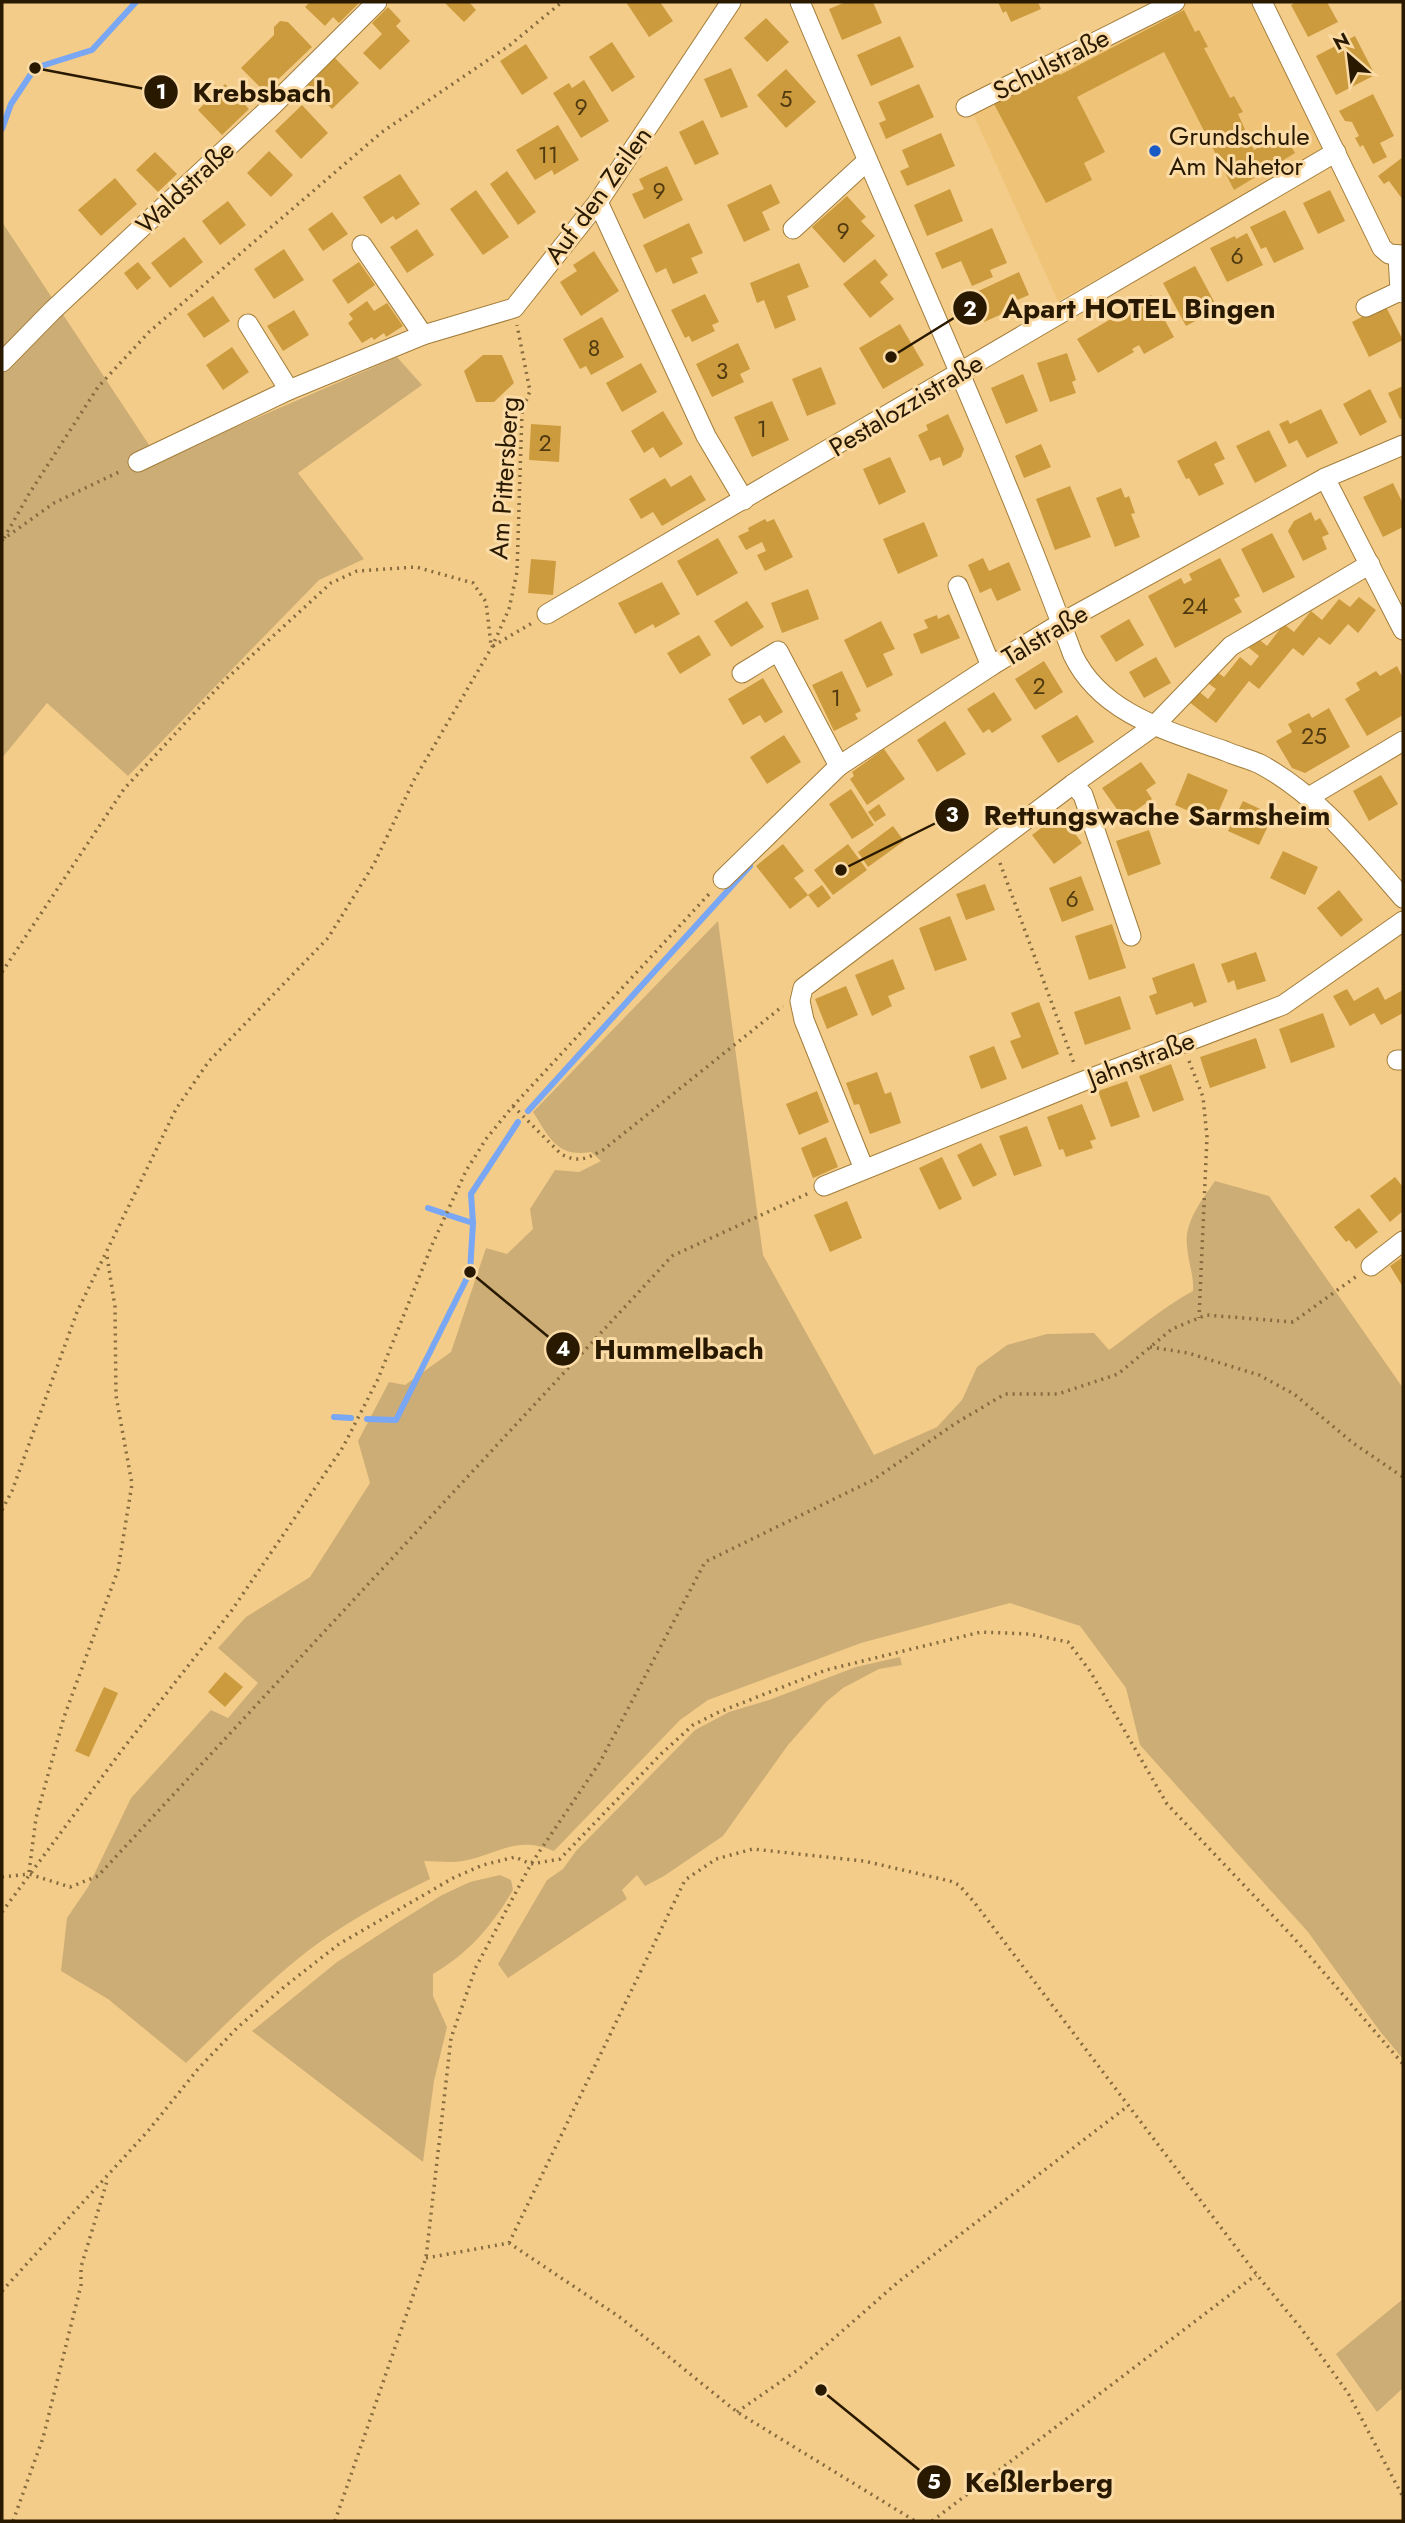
<svg xmlns="http://www.w3.org/2000/svg" width="1405" height="2523" viewBox="0 0 1405 2523" font-family="Jost,sans-serif">
<style>
.built{fill:#efc378}
.green{fill:#cdad76}
.lines{fill:none;stroke-linecap:round;stroke-linejoin:round}
.stream{stroke:#79a7f4;stroke-width:6}
.building{fill:#cc9b3d}
.minor-casing{stroke:#a27d3a;stroke-width:21}
.path{stroke:#866b3f;stroke-width:3.5;stroke-dasharray:2 5;stroke-linecap:butt}
.minor{stroke:#fff;stroke-width:19}
.poi-dot{fill:#185bc6;stroke:#fbdba6;stroke-width:2.5}
.labels{text-anchor:middle;dominant-baseline:central;stroke-width:6;stroke-linejoin:round;paint-order:stroke}
.number-label{font-size:23px;fill:#513a0f}
.street-label{font-size:26px;fill:#281900;stroke:#fbdba6}
.poi-label{font-size:26px;fill:#281900;stroke:#fbdba6;text-anchor:start}
.leader{fill:none;stroke:#281900;stroke-width:2.5}
.callout-dot{fill:#281900;stroke:#fbdba6;stroke-width:2.5}
.mark-label{font-size:21px;text-anchor:middle;font-weight:bold;fill:#fff}
.callout-label{font-size:28px;text-anchor:middle;font-weight:bold;fill:#281900;stroke:#fbdba6;stroke-width:6;stroke-linejoin:round;paint-order:stroke}
</style>
<rect width="100%" height="100%" fill="#f4cc89"/>
<polygon class="built" points="1181,2 1251,2 1322,138 1322,149 1319,153 1058,301 971,109"/>
<g class="green">
<polygon points="2,222 159,460 397,357 422,385 298,473 364,559 319,580 128,776 47,703 2,758"/>
<path d="M718,921L763,1255L874,1455L937,1427L962,1400L977,1367L1007,1345L1047,1334L1094,1333L1109,1350C1137,1330 1163,1307 1193,1291C1194,1275 1188,1262 1187,1246C1184,1222 1202,1200 1215,1181L1269,1196L1403,1388V2059L1379,2030L1308,1932L1140,1745L1126,1688L1080,1626L1010,1603L861,1643L708,1700L680,1720L554,1851C515,1835 500,1854 463,1861C450,1863 436,1861 424,1861L430,1879C389,1899 346,1922 309,1950C265,1984 226,2024 186,2063L108,1999L61,1971L67,1918L88,1887L131,1798L211,1710L228,1718L258,1683L218,1648L246,1617L310,1577L370,1483L358,1441L389,1382L405,1385L451,1352L486,1248L507,1254L533,1229L530,1209L555,1170L579,1172L601,1161L591,1152C557,1158 549,1137 533,1112Z"/>
<polygon points="900,1657 902,1665 879,1669 843,1688 826,1702 788,1745 723,1836 664,1876 645,1886 637,1875 622,1890 627,1899 508,1978 498,1964 547,1880 563,1869 576,1851 695,1730 729,1712 769,1700 856,1667"/>
<path d="M500,1875L511,1880L513,1890C491,1927 470,1952 433,1974V1996L447,2027L434,2081L423,2162L252,2031L337,1962L397,1923L442,1895L470,1882Z"/>
<polygon points="1403,2299 1403,2388 1377,2412 1336,2354"/>
</g>
<g class="lines">
<g class="stream">
<polyline points="2,129 11,104 35,68 92,50 136,2"/>
<polyline points="528,1111 750,866"/>
<polyline points="428,1208 443,1213"/>
<polyline points="448,1215 473,1223"/>
<polyline points="334,1417 351,1418"/>
<polyline points="367,1419 396,1420 470,1272 473,1223 471,1194 518,1122"/>
</g>
</g>
<g class="building">
<polygon points="310,2 360,2 339,23 333,17 325,26 305,7"/>
<polygon points="444,2 469,2 476,10 464,22"/>
<polygon points="626,2 660,2 673,21 649,37"/>
<polygon points="846,2 873,2 882,23 842,40 829,9"/>
<polygon points="998,2 1038,2 1041,9 1011,22 1006,11 1003,13"/>
<polygon points="1296,2 1327,2 1338,22 1308,37 1291,5"/>
<polygon points="388,7 401,21 396,26 410,41 380,70 363,53 382,34 372,23"/>
<polygon points="1184,10 1195,32 1199,30 1208,47 1204,48 1230,98 1234,96 1243,112 1238,114 1254,150 1283,133 1295,153 1234,190 1164,52 1077,97 1105,152 1084,163 1092,180 1046,203 992,100 1056,67 1060,75"/>
<polygon points="766,18 789,42 767,62 744,38"/>
<polygon points="280,21 288,22 312,47 265,92 241,68 274,35 274,27"/>
<polygon points="900,36 914,67 871,86 857,55"/>
<polygon points="1355,36 1375,75 1336,95 1316,56"/>
<polygon points="612,42 635,77 612,92 589,57"/>
<polygon points="526,44 548,78 522,95 500,61"/>
<polygon points="335,58 359,83 332,109 308,85"/>
<polygon points="731,68 748,107 721,118 704,79"/>
<polygon points="786,69 816,102 786,128 757,95"/>
<polygon points="584,80 609,121 581,138 553,93 569,83 572,88"/>
<polygon points="225,84 249,109 222,135 198,110"/>
<polygon points="919,84 934,117 886,139 879,123 886,120 878,102"/>
<polygon points="1373,94 1394,136 1380,143 1387,157 1373,164 1363,145 1360,147 1355,138 1359,136 1352,122 1345,121 1339,111"/>
<polygon points="302,105 328,133 301,159 275,131"/>
<polygon points="703,120 719,154 695,165 679,132"/>
<polygon points="558,125 579,160 554,175 552,170 535,180 516,150"/>
<polygon points="941,133 955,166 907,186 900,171 909,167 902,150"/>
<polygon points="269,151 293,175 271,197 247,173"/>
<polygon points="155,152 177,174 158,192 136,170"/>
<polygon points="1403,157 1403,200 1389,181 1384,184 1378,176"/>
<polygon points="667,166 683,200 644,219 632,194 644,189 639,179"/>
<polygon points="507,171 536,212 518,225 490,184"/>
<polygon points="400,174 420,204 396,220 393,216 381,224 363,197"/>
<polygon points="115,178 137,204 101,236 78,210"/>
<polygon points="771,184 780,203 762,212 770,230 744,242 727,205"/>
<polygon points="950,189 963,221 927,236 914,205"/>
<polygon points="476,190 509,237 483,255 450,209"/>
<polygon points="1330,190 1345,221 1318,234 1303,203"/>
<polygon points="847,196 866,217 861,221 875,236 844,263 812,227"/>
<polygon points="228,201 246,225 220,245 202,221"/>
<polygon points="1285,210 1304,249 1274,263 1266,247 1261,249 1250,227"/>
<polygon points="332,212 348,234 323,251 308,229"/>
<polygon points="689,223 703,253 691,258 698,273 673,284 666,268 656,273 643,245"/>
<polygon points="992,228 1007,263 990,270 993,277 972,286 961,261 942,269 935,253"/>
<polygon points="417,229 434,255 407,273 390,247"/>
<polygon points="1247,233 1263,265 1227,282 1210,248 1235,236 1236,239"/>
<polygon points="184,237 203,262 170,288 151,263"/>
<polygon points="284,249 304,280 274,299 254,269"/>
<polygon points="594,251 619,291 581,316 560,282 577,271 573,265"/>
<polygon points="875,259 888,275 880,282 894,299 870,318 843,284"/>
<polygon points="138,262 151,278 137,290 124,273"/>
<polygon points="359,262 375,285 348,304 332,280"/>
<polygon points="799,263 809,287 787,296 796,320 775,329 764,300 757,303 750,283"/>
<polygon points="1195,266 1218,309 1186,326 1163,283"/>
<polygon points="1019,272 1029,295 1008,304 1011,310 984,322 972,294"/>
<polygon points="705,294 719,322 712,325 715,331 692,342 689,336 685,338 671,310"/>
<polygon points="1151,295 1174,337 1144,354 1139,345 1132,349 1134,352 1098,373 1077,339 1131,307 1129,303 1138,298 1139,301"/>
<polygon points="213,296 230,321 204,338 187,314"/>
<polygon points="367,301 374,311 387,303 403,326 386,337 384,333 374,340 372,337 362,343 348,323 353,319 349,314"/>
<polygon points="1385,305 1403,340 1369,357 1352,322"/>
<polygon points="294,310 309,335 283,351 267,326"/>
<polygon points="602,317 624,357 591,375 586,366 580,369 563,339"/>
<polygon points="900,324 924,365 883,389 859,348"/>
<polygon points="738,343 750,369 740,374 744,382 712,397 696,364"/>
<polygon points="232,347 249,372 223,390 206,365"/>
<polygon points="1067,353 1076,380 1072,382 1076,393 1050,402 1037,363"/>
<polygon points="483,355 502,355 514,383 494,402 476,402 464,371"/>
<polygon points="641,363 657,392 622,412 606,383"/>
<polygon points="821,367 836,404 807,416 792,379"/>
<polygon points="1023,374 1038,411 1006,424 991,388"/>
<polygon points="1403,386 1403,418 1400,419 1388,393"/>
<polygon points="1370,389 1387,422 1360,436 1343,404"/>
<polygon points="772,401 789,440 752,457 734,417"/>
<polygon points="1321,409 1338,443 1307,458 1297,440 1289,444 1279,424 1288,420 1290,424"/>
<polygon points="663,411 683,444 660,458 653,447 644,453 631,431"/>
<polygon points="948,414 964,449 961,457 943,466 940,457 930,461 918,435 928,430 926,425"/>
<polygon points="531,424 561,426 559,462 529,460"/>
<polygon points="1269,430 1287,466 1255,483 1236,446"/>
<polygon points="1216,441 1225,459 1214,464 1224,484 1199,496 1189,478 1186,479 1177,461"/>
<polygon points="1041,444 1051,467 1024,478 1015,456"/>
<polygon points="890,457 906,492 879,505 863,469"/>
<polygon points="691,475 706,500 662,526 653,512 641,519 629,499 665,478 671,487"/>
<polygon points="1393,483 1403,504 1403,527 1383,537 1363,497"/>
<polygon points="1070,486 1091,537 1055,550 1036,499"/>
<polygon points="1121,488 1125,498 1129,496 1135,513 1131,514 1140,537 1115,547 1096,498"/>
<polygon points="1311,512 1315,521 1320,518 1329,534 1322,537 1327,549 1303,561 1288,531 1294,521"/>
<polygon points="765,519 767,522 774,519 793,557 765,571 757,555 766,551 762,542 746,550 738,536 749,531 748,528"/>
<polygon points="924,522 938,556 898,574 883,539"/>
<polygon points="1272,533 1295,577 1263,593 1241,549"/>
<polygon points="718,538 738,573 697,596 677,561"/>
<polygon points="983,558 989,571 1009,562 1021,590 997,601 991,588 980,593 968,565"/>
<polygon points="1220,558 1240,596 1234,599 1242,612 1175,648 1148,596 1181,578 1184,584 1192,580 1189,574"/>
<polygon points="531,559 556,561 553,595 528,593"/>
<polygon points="662,582 680,614 655,628 653,624 635,634 618,603"/>
<polygon points="808,589 819,619 782,633 771,603"/>
<polygon points="1359,597 1376,610 1358,633 1348,624 1330,645 1319,637 1303,656 1293,648 1259,689 1249,681 1216,723 1188,701 1197,690 1208,699 1216,689 1205,681 1214,670 1224,677 1240,657 1251,666 1259,656 1248,647 1256,637 1267,646 1284,624 1294,632 1311,611 1322,620 1339,599 1350,607"/>
<polygon points="747,601 764,627 731,647 714,621"/>
<polygon points="949,614 960,638 921,654 913,634 928,628 924,620 937,615 938,619"/>
<polygon points="1129,619 1144,645 1116,662 1100,636"/>
<polygon points="881,621 895,649 883,654 893,675 867,688 844,640"/>
<polygon points="699,635 711,655 680,674 667,653"/>
<polygon points="1156,657 1171,683 1144,698 1129,672"/>
<polygon points="1044,661 1063,692 1035,710 1015,679"/>
<polygon points="1397,666 1403,678 1403,715 1367,736 1345,699 1360,690 1356,683 1376,671 1380,676"/>
<polygon points="842,671 861,711 855,714 858,719 834,731 812,685"/>
<polygon points="763,678 783,712 765,723 760,715 743,725 728,699"/>
<polygon points="994,692 1012,720 992,733 989,729 983,733 967,709"/>
<polygon points="1329,708 1350,747 1305,773 1292,768 1276,741 1292,732 1288,724 1309,713 1312,718"/>
<polygon points="1077,715 1094,742 1058,763 1041,736"/>
<polygon points="945,721 966,754 937,772 917,740"/>
<polygon points="784,735 801,762 767,784 750,757"/>
<polygon points="884,749 905,779 867,805 850,779 854,776 852,772"/>
<polygon points="1141,762 1156,783 1146,790 1152,799 1128,816 1123,809 1119,812 1102,788"/>
<polygon points="1188,773 1228,790 1214,822 1175,805"/>
<polygon points="1381,775 1398,804 1369,821 1353,791"/>
<polygon points="851,789 874,825 852,839 829,804"/>
<polygon points="1243,801 1273,815 1259,845 1228,831"/>
<polygon points="879,804 886,815 875,822 868,812"/>
<polygon points="1060,814 1082,843 1054,864 1032,835"/>
<polygon points="893,826 904,841 868,867 858,852"/>
<polygon points="1149,830 1161,864 1128,876 1116,841"/>
<polygon points="783,844 804,871 794,878 808,895 790,909 756,866"/>
<polygon points="848,844 867,870 833,895 814,870"/>
<polygon points="1283,851 1318,867 1305,895 1270,878"/>
<polygon points="1081,876 1094,910 1062,922 1049,888"/>
<polygon points="985,884 995,910 966,920 956,894"/>
<polygon points="822,885 831,898 818,908 808,895"/>
<polygon points="1339,890 1363,920 1341,937 1317,908"/>
<polygon points="950,916 967,960 935,971 919,928"/>
<polygon points="1112,924 1126,968 1089,980 1075,936"/>
<polygon points="1256,952 1266,981 1237,990 1234,980 1228,983 1221,964"/>
<polygon points="893,959 905,989 888,996 892,1006 872,1016 855,975"/>
<polygon points="1194,963 1207,1002 1194,1007 1192,1002 1156,1015 1149,996 1157,993 1152,978"/>
<polygon points="846,986 858,1015 827,1029 815,999"/>
<polygon points="1378,987 1385,1000 1403,990 1403,1013 1381,1025 1374,1013 1350,1026 1333,996 1347,989 1354,1001"/>
<polygon points="1120,996 1131,1029 1085,1045 1074,1012"/>
<polygon points="1039,1002 1059,1054 1022,1069 1010,1041 1021,1037 1011,1013"/>
<polygon points="1323,1013 1335,1047 1291,1063 1279,1029"/>
<polygon points="1256,1038 1266,1068 1210,1088 1200,1057"/>
<polygon points="994,1046 1007,1079 981,1089 969,1056"/>
<polygon points="1171,1064 1184,1100 1153,1112 1139,1076"/>
<polygon points="877,1072 885,1094 891,1092 901,1123 870,1134 859,1104 854,1105 846,1083"/>
<polygon points="1127,1081 1140,1117 1111,1127 1098,1091"/>
<polygon points="817,1091 829,1122 799,1135 786,1104"/>
<polygon points="1082,1104 1096,1139 1090,1141 1093,1148 1066,1157 1063,1149 1059,1150 1047,1117"/>
<polygon points="1027,1126 1042,1166 1014,1176 999,1136"/>
<polygon points="826,1137 838,1167 813,1178 801,1148"/>
<polygon points="981,1143 997,1175 973,1187 957,1155"/>
<polygon points="942,1157 962,1199 939,1210 919,1168"/>
<polygon points="1395,1177 1403,1187 1403,1211 1390,1222 1370,1196"/>
<polygon points="847,1201 862,1238 830,1252 814,1215"/>
<polygon points="1359,1208 1378,1232 1356,1249 1349,1240 1346,1242 1334,1227"/>
<polygon points="1403,1257 1403,1287 1390,1266"/>
<polygon points="225,1672 243,1687 225,1707 208,1692"/>
<polygon points="104,1687 118,1693 89,1757 75,1751"/>
</g>
<g class="lines">
<g class="minor-casing">
<g id="minor">
<path d="M800,2C891,219 991,433 1073,655C1101,714 1168,731 1225,751C1236,756 1249,759 1260,764C1318,795 1360,849 1403,898"/>
<polyline points="1262,2 1382,248 1389,254 1403,255"/>
<polyline points="966,107 1175,2"/>
<polyline points="598,202 706,436 744,500"/>
<polyline points="793,229 867,161"/>
<polyline points="362,245 423,335"/>
<polyline points="1398,256 1400,291 1403,293"/>
<polyline points="1366,307 1400,291"/>
<polyline points="248,324 289,390"/>
<polyline points="2,362 52,311 273,105 377,2"/>
<polyline points="138,462 289,390 423,335 514,308 598,202 731,2"/>
<polyline points="1325,478 1403,630"/>
<polyline points="958,586 991,666"/>
<polyline points="547,614 1336,152"/>
<polyline points="742,673 778,651 839,766"/>
<polyline points="1073,784 1083,795 1131,936"/>
<polyline points="1309,797 1403,741"/>
<polyline points="723,879 839,766 991,666 1061,623 1325,478 1403,445"/>
<polyline points="1397,1060 1403,1060"/>
<polyline points="864,1169 804,1020 800,1001 803,988 1073,784 1154,726 1231,646 1370,564"/>
<polyline points="824,1186 1081,1082 1283,1005 1403,921"/>
<polyline points="1371,1266 1403,1241"/>
</g>
</g>
<g class="path">
<polyline points="4,538 29,494 98,387 149,332 382,132 510,45 562,2"/>
<polyline points="2,540 54,503 121,471"/>
<polyline points="493,646 532,623"/>
<polyline points="1000,863 1075,1066"/>
<polyline points="2,972 124,789 225,680 331,583 357,571 416,567 473,583 486,602 491,645"/>
<polyline points="1189,1061 1203,1097 1207,1137 1199,1318"/>
<path d="M513,1106L561,1154C578,1163 586,1159 603,1150L783,1006"/>
<polyline points="1150,1347 1188,1353 1259,1375 1294,1394 1353,1443 1403,1477"/>
<polyline points="2,1510 12,1491 77,1312 176,1109 209,1061 328,938 374,864 414,780 492,647 509,609 517,572 522,411 530,391 517,325"/>
<polyline points="29,1872 36,1818 64,1717 118,1570 132,1484 116,1396 115,1307 107,1256"/>
<polyline points="2,1877 29,1874 70,1887 98,1876 672,1256 809,1193"/>
<polyline points="2,1912 125,1746 232,1610 343,1447 378,1379 432,1245 466,1171 486,1139 513,1106 710,893"/>
<polyline points="509,2243 685,1880 716,1859 753,1849 864,1861 950,1881 959,1885 974,1902 1257,2275 1300,2327 1348,2393 1403,2497"/>
<polyline points="426,2258 509,2243 621,2318 737,2412 915,2521"/>
<polyline points="2,2291 148,2131 198,2069 237,2028 284,1987 339,1944 453,1878 483,1865 515,1857 531,1864 560,1859 661,1754 693,1725 719,1712 826,1670 981,1632 1029,1634 1068,1642 1090,1671 1167,1804 1293,1937 1403,2064"/>
<polyline points="737,2412 799,2369 897,2283 1128,2106"/>
<polyline points="13,2521 43,2438 81,2285 81,2267 108,2178"/>
<polyline points="335,2521 426,2258 451,2038 476,1967 531,1864 600,1762 705,1562 873,1480 956,1423 1005,1394 1058,1394 1118,1374 1172,1329 1206,1315 1293,1322 1357,1276"/>
<polyline points="932,2521 1256,2275"/>
</g>
<use href="#minor" class="minor"/>
</g>
<circle class="poi-dot" cx="1155" cy="151" r="7"/>
<g class="labels">
<g class="number-label">
<text x="786" y="99">5</text>
<text x="581" y="107">9</text>
<text x="548" y="155">11</text>
<text x="659" y="191">9</text>
<text x="843" y="231">9</text>
<text x="1237" y="256">6</text>
<text x="594" y="348">8</text>
<text x="722" y="371">3</text>
<text x="762" y="429">1</text>
<text x="545" y="443">2</text>
<text x="1195" y="606">24</text>
<text x="1039" y="686">2</text>
<text x="836" y="698">1</text>
<text x="1314" y="736">25</text>
<text x="1072" y="899">6</text>
</g>
<g class="street-label">
<text transform="translate(1051 64) rotate(-27)">Schulstraße</text>
<text transform="translate(185 187) rotate(-43)">Waldstraße</text>
<text transform="translate(598 195) rotate(-54)">Auf den Zeilen</text>
<text transform="translate(906 405) rotate(-31)">Pestalozzistraße</text>
<text transform="translate(504 478) rotate(-86)">Am Pittersberg</text>
<text transform="translate(1045 635) rotate(-31)">Talstraße</text>
<text transform="translate(1141 1059) rotate(-21)">Jahnstraße</text>
</g>
<g class="poi-label">
<text x="1169" y="136">Grundschule<tspan x="1169" dy="30">Am Nahetor</tspan></text>
</g>
</g>
<path class="leader" d="M35 68L161 92M891 357L970 308M841 870L952 815M470 1272L563 1349M821 2390L934 2482"/>
<g class="callout-dot">
<circle cx="35" cy="68" r="7"/>
<circle cx="891" cy="357" r="7"/>
<circle cx="841" cy="870" r="7"/>
<circle cx="470" cy="1272" r="7"/>
<circle cx="821" cy="2390" r="7"/>
<circle cx="161" cy="92" r="18"/>
<circle cx="970" cy="308" r="18"/>
<circle cx="952" cy="815" r="18"/>
<circle cx="563" cy="1349" r="18"/>
<circle cx="934" cy="2482" r="18"/>
</g>
<g class="mark-label">
<text x="161" y="99">1</text>
<text x="970" y="316">2</text>
<text x="952" y="822">3</text>
<text x="563" y="1356">4</text>
<text x="934" y="2489">5</text>
</g>
<g class="callout-label">
<text x="262" y="102">Krebsbach</text>
<text x="1139" y="318">Apart HOTEL Bingen</text>
<text x="1157" y="825">Rettungswache Sarmsheim</text>
<text x="679" y="1359">Hummelbach</text>
<text x="1039" y="2492">Keßlerberg</text>
</g>
<rect width="1405" height="2523" fill="none" stroke="#281900" stroke-width="7"/>
<g transform="translate(1349 56) rotate(332)" stroke="#fbdba6" stroke-width="5" paint-order="stroke">
<path d="M0-5L12 26L0 18L-12 26Z" fill="#281900"/>
<text y="-10" font-size="19" font-weight="bold" text-anchor="middle" fill="#281900">N</text>
</g>
</svg>
